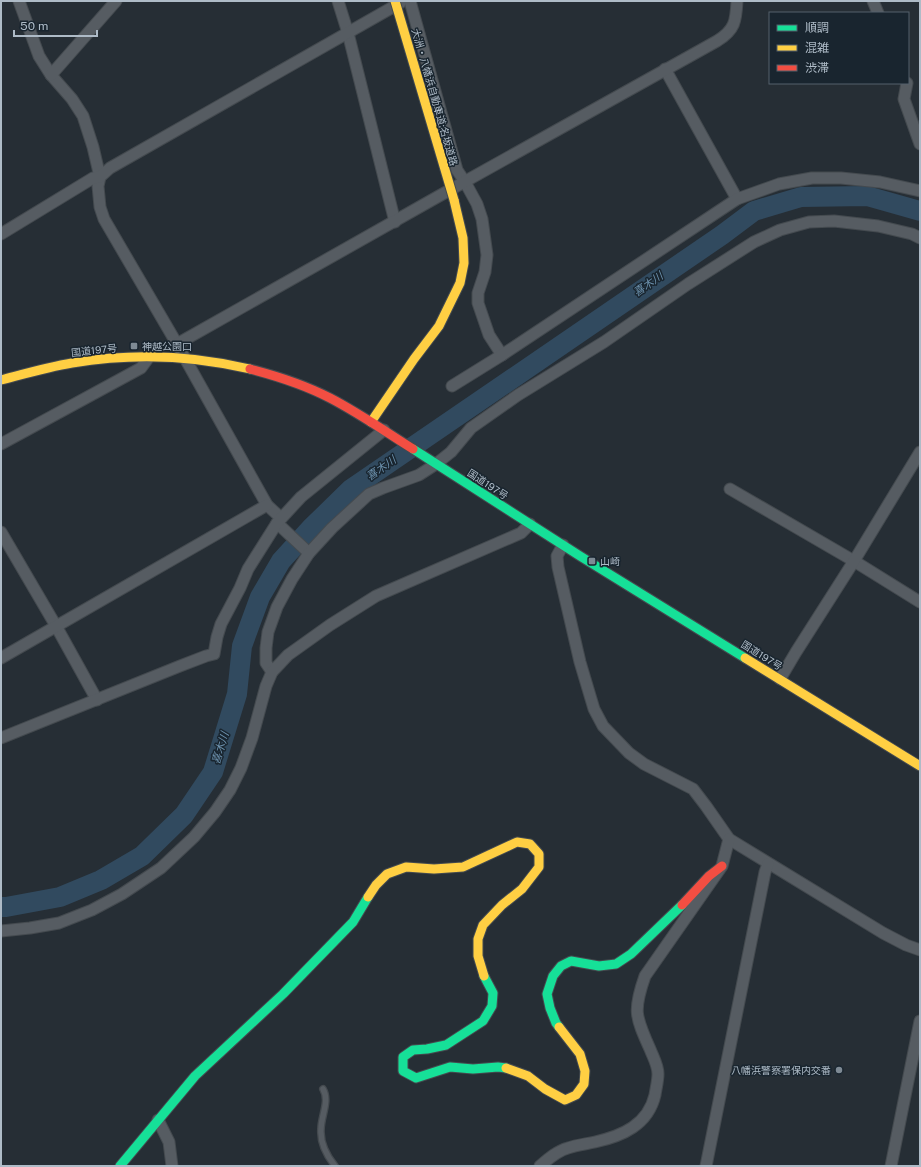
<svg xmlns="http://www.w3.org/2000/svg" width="921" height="1167" viewBox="0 0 921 1167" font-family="'Public Sans','Noto Sans JP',sans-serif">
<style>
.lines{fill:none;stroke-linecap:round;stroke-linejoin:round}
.river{stroke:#314a5f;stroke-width:20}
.lane-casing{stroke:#444a4f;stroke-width:8}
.street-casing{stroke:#444a4f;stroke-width:13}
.fast-casing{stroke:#444a4f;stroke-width:11}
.slow-casing{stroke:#444a4f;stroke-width:11}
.jam-casing{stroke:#444a4f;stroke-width:11}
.lane{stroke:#565c62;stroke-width:5.5}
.street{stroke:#565c62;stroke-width:11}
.fast{stroke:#16e098;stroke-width:9}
.slow{stroke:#ffcf43;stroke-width:9}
.jam{stroke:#f24e42;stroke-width:9}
.slow-bridge-casing{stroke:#424a50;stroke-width:11;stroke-linecap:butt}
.slow-bridge{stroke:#ffcf43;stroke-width:9}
.poi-dot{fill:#7e8a94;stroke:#19252f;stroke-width:1.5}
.labels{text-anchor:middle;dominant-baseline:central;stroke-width:3;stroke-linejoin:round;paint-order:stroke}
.street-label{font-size:10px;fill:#aebbc7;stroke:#19252f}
.poi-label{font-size:10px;fill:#aebbc7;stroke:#19252f;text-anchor:start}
.water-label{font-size:11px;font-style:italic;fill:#6c91ad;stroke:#19252f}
</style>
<rect width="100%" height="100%" fill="#262e35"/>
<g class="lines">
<polyline class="river" points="1,907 6,907 60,897 101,880 142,856 184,815 213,772 237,694 242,646 260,597 281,561 311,528 351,489 722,235 754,211 801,197 867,196 920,211"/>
<g class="lane-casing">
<path id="lane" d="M323,1089C330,1101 321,1116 321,1129C320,1142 327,1156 335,1166"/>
</g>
<g class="street-casing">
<g id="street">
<polyline points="19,1 39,56 51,75 72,99 83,116 93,147 100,177 98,186 100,207 104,219 177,344 267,505 281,518"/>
<polyline points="338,1 348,33 395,222"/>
<polyline points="410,1 457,170 465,182 477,204 482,219 487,255 485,272 478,293 478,303 489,335 502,355"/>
<polyline points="873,1 878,13"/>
<polyline points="665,69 737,199"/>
<polyline points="51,75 116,1"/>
<polyline points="907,83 904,99 920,144"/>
<polyline points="1,234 93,178 100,177 110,168 400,3"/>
<path d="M177,344L439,196L717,41C735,30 736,21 737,1"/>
<polyline points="452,386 502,355 737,199 779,184 812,178 841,178 880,182 920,191"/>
<polyline points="1,444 141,368 149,357"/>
<polyline points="730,489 854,561 920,602"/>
<polyline points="277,523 309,553"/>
<polyline points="1,532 56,626 97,700"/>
<polyline points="563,545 557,556 558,567 580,662 594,709 603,726 629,753 644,764 693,789 706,806 729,839 883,933 906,945 920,950"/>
<polyline points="1,658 267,505"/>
<polyline points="272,672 266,663 266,648 268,632 277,607 292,579 309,553 332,528 369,494 383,488 419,475 436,464 451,452 471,428 518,395 604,342 688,284 754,242 780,230 809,222 834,221 878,226 912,234 920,238"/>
<polyline points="780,679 796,652 854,561 920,452"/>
<polyline points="1,738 180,666 206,656 214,654 217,637 221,624 240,588 248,569 277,523 301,497 384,430"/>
<polyline points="1,931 30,928 59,923 92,910 122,894 161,868 194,837 215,812 230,790 241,768 252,738 266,686 272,672 288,655 330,625 376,596 521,533 530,524"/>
<polyline points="158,1120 169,1142 172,1166"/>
<path d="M540,1166C548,1159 557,1151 568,1148C576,1145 586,1144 595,1142C622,1136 648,1125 655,1095C656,1088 658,1081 658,1074C658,1065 653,1057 650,1049C635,1016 633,1010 645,976L722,866L729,839"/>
<polyline points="706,1166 765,872 768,864"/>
<polyline points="891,1166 920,1021"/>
</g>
</g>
<g class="fast-casing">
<g id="fast">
<polyline points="413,449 580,556 745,658"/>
<polyline points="484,976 493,993 492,1006 483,1021 446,1045 427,1049 413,1050 403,1057 403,1071 416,1078 450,1067 473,1069 498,1067 506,1068"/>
<polyline points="559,1027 556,1023 550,1008 547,994 553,976 561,966 571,961 599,966 616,964 631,954 682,905"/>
<polyline points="120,1166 195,1076 283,994 353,922 368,897"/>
</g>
</g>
<g class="slow-casing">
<g id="slow">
<path d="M1,380C24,374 48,367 72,363C131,353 192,355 250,369"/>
<polyline points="371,422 414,359 439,326 460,283 464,263 463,238 454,200"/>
<polyline points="745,658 920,766"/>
<polyline points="368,897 376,885 387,874 406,867 434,869 463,867 517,842 530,844 539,854 539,867 522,889 502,905 483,925 478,939 478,956 484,976"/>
<polyline points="506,1068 528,1076 545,1089 565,1100 576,1095 584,1084 585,1071 580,1054 559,1027"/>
</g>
</g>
<g class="jam-casing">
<g id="jam">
<path d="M250,369C277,376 305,385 330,398C359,413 386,432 413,449"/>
<polyline points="682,905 709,876 722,866"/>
</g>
</g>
<use href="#lane" class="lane"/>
<use href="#street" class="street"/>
<use href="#fast" class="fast"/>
<use href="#slow" class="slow"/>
<use href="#jam" class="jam"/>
<g class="slow-bridge-casing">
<polyline id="slow-bridge" points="395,1 454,200"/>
</g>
<use href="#slow-bridge" class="slow-bridge"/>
</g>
<g class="poi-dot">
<rect x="130" y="342" width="8" height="8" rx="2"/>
<rect x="588" y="557" width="8" height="8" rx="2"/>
<circle cx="839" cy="1070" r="4"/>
</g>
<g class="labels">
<g class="street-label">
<text transform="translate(435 97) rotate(74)">大洲・八幡浜自動車道;名坂道路</text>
<text transform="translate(94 350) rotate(-6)">国道197号</text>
<text transform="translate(488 484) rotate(33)">国道197号</text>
<text transform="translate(762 655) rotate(32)">国道197号</text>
</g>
<g class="poi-label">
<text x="142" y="346">神越公園口</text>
<text x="600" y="561">山崎</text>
<text x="831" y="1070" text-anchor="end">八幡浜警察署保内交番</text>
</g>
<g class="water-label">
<text transform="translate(648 284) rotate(-35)">喜木川</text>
<text transform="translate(381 468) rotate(-35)">喜木川</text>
<text transform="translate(220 748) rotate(-73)">喜木川</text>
</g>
</g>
<rect width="921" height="1167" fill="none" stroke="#aebbc7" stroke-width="4"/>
<rect x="769" y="12" width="140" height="72" fill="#19252f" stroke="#55616c"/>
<rect x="777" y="25" width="20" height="6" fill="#16e098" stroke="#55616c"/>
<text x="805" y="32" font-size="12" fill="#aebbc7">順調</text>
<rect x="777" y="45" width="20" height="6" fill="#ffcf43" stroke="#55616c"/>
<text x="805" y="52" font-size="12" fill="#aebbc7">混雑</text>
<rect x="777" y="65" width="20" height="6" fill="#f24e42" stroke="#55616c"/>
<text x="805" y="72" font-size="12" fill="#aebbc7">渋滞</text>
<path d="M14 30v6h83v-6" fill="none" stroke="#aebbc7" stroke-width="2"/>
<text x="20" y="30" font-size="12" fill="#aebbc7" stroke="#19252f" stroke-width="3" paint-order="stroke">50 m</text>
</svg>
